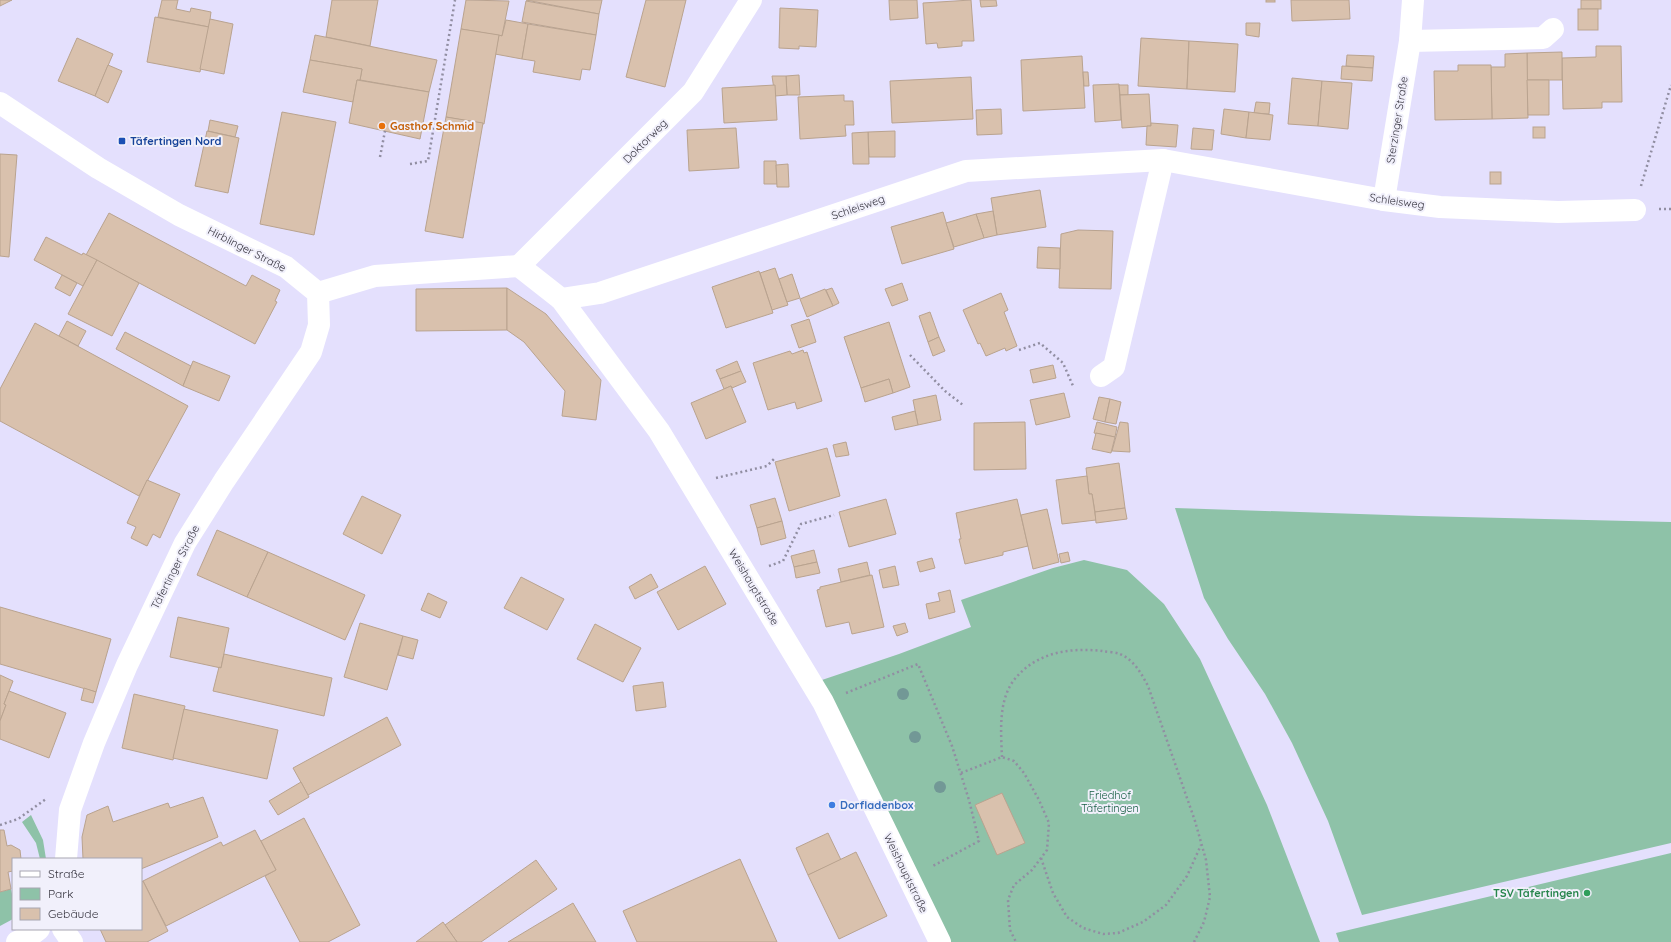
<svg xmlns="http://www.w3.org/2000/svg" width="1671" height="942" viewBox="0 0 1671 942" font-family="Quicksand,sans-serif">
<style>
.green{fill:#8ec2a8}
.building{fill:#d9c1ad;stroke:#b9a38f}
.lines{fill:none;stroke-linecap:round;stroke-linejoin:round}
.path{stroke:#918ea2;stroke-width:2.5;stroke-dasharray:2 3;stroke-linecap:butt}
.minor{stroke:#fff;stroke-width:22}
.tertiary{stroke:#fff;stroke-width:22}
.tree{fill:#729896}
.food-dot{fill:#e8710a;stroke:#f1f0fb;stroke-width:1.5}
.transit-dot{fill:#1a4fb4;stroke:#f1f0fb;stroke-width:1.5}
.shop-dot{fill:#3f7fe0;stroke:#f1f0fb;stroke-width:1.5}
.leisure-dot{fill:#2e9e5b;stroke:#f1f0fb;stroke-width:1.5}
.labels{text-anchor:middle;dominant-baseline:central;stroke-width:4;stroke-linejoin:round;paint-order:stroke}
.street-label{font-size:11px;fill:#383641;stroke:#f1f0fb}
.food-label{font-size:11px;font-weight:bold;fill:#c56008;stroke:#f1f0fb;text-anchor:start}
.transit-label{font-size:11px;font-weight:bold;fill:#164399;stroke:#f1f0fb;text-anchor:start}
.park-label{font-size:11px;fill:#155d42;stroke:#f1f0fb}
.shop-label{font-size:11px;font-weight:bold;fill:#366cbe;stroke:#f1f0fb;text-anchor:start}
.leisure-label{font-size:11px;font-weight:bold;fill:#27864d;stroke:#f1f0fb;text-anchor:end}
</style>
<rect width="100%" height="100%" fill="#e4e0fd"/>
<g class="green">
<polygon points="1175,508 1419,516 1671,522 1671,843 1362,915 1328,821 1292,743 1265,694 1228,639 1204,598"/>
<polygon points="1084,560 1127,570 1164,604 1200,659 1267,805 1320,942 940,942 813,683 899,654 971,627 961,600 1053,568"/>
<polygon points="31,815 43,840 46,859 40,859 36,843 22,822"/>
<polygon points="1671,853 1671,942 1339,942 1336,933"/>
<polygon points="11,889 13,899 13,919 0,926 0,892"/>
</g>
<g class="building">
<polygon points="0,0 12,0 0,6"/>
<polygon points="162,0 178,0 176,9 190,12 191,8 211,12 209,27 158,17"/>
<polygon points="332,0 378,0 370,46 326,37"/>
<polygon points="466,0 509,1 502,36 461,29"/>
<polygon points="526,0 602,0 599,14"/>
<polygon points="646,0 686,0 665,87 626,77"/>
<polygon points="889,0 917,0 918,18 890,20"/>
<polygon points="971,0 974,41 962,41 962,46 938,48 937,43 926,44 923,3"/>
<polygon points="980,0 996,0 997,6 981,7"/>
<rect x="1266" y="0" width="9" height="2"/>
<polygon points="1291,0 1349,0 1350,19 1292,21"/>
<rect x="1581" y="0" width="20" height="9"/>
<polygon points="526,1 599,14 596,35 522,22"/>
<polygon points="780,8 818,10 816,47 799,46 799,49 779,48"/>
<rect x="1578" y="9" width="20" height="21"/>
<polygon points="155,17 209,27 200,72 147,62"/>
<polygon points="210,19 233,24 224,74 200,69"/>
<polygon points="506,20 528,24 522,59 495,54 499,35 502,36"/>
<polygon points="1246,23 1260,23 1259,37 1246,35"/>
<polygon points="528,24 596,35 590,70 582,69 580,80 533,72 535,61 522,59"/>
<polygon points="461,29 499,35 484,124 446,117"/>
<polygon points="315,35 437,60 429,92 360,80 362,69 310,60"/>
<polygon points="77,38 113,54 95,96 58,81"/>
<polygon points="1141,38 1189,41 1187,89 1138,86"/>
<polygon points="1189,41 1238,44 1235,92 1187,89"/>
<polygon points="1596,46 1621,46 1622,102 1602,102 1602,108 1563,109 1562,58 1596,57"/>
<polygon points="1562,52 1562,80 1527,80 1527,53"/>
<polygon points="1527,53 1528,118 1492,119 1491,67 1505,67 1505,54"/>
<polygon points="1347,55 1374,56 1373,68 1346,66"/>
<polygon points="1082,56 1085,108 1023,111 1021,60"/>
<polygon points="310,60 362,69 360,80 357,80 353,102 303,92"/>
<polygon points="108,65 122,71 108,103 95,96"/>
<polygon points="1458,65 1491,65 1492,119 1435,120 1434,71 1458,71"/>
<polygon points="1342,66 1373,68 1372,81 1341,79"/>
<polygon points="1083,72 1088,72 1089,86 1084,86"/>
<polygon points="799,75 800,95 787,95 786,76"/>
<polygon points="772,76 786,76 787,95 775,96"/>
<polygon points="971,77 973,119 892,123 890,81"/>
<polygon points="1292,78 1322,81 1318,126 1288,124"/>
<polygon points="357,80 429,92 420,139 349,123"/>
<polygon points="1527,80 1549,80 1549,115 1528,115"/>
<polygon points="1322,81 1352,83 1348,129 1318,126"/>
<polygon points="1119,84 1121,120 1095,122 1093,85"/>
<polygon points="775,85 777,120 724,123 722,88"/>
<polygon points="1119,85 1128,85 1128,95 1120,95"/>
<polygon points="1149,94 1151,126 1122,128 1120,95"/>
<polygon points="844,95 844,101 853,101 854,125 845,125 846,136 800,139 798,97"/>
<polygon points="1256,102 1270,103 1269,114 1254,113"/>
<polygon points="1001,109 1002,134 977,135 976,110"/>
<polygon points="1224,109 1249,112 1246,138 1221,134"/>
<polygon points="282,112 336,122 314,235 260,224"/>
<polygon points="1249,112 1273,115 1270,140 1246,138"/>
<polygon points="446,117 483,123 463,238 425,231"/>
<polygon points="210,120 238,126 235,137 208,131"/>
<polygon points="1151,123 1178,125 1176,147 1146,145 1147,126 1151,126"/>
<rect x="1533" y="127" width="12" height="11"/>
<polygon points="736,128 739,168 689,171 687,130"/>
<polygon points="1193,128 1214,130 1212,150 1191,149"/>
<polygon points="207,131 239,138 228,193 195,186"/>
<polygon points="895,131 895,157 869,157 868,132"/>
<polygon points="868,132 869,164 853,164 852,133"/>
<polygon points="0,154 17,155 9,257 0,256"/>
<polygon points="764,161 776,161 777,184 764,184"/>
<polygon points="788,164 789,187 777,187 776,165"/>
<rect x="1490" y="172" width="11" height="12"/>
<polygon points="1040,190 1046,227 997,235 991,198"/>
<polygon points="993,211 997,235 984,238 976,214"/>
<polygon points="943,212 954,249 902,264 891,227"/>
<polygon points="109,213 246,286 252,275 280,290 275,301 277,302 255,344 86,255"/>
<polygon points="976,214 984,238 954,247 946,223"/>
<polygon points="1078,230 1113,231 1111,289 1059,288 1061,234"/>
<polygon points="46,237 82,255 83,253 97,260 83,286 34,260"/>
<polygon points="1038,247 1060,248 1060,269 1037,268"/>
<polygon points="97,260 139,283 112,336 68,314"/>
<polygon points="775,268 788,305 772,310 760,273"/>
<polygon points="759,271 773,313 726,328 712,287"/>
<polygon points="792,274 800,298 787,302 779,279"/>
<polygon points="62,275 77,283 70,296 55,288"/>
<polygon points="902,283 908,300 892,306 885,289"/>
<polygon points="507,288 507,330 416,331 416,289"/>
<polygon points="507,288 546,314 601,380 596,420 562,416 565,391 524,342 507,330"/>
<polygon points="832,288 839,303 833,306 826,290"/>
<polygon points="825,289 833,306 807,317 800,299"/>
<polygon points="1001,293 1008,310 1004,312 1017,346 1006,351 1005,348 986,356 980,343 978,344 963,310"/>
<polygon points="930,312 939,337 928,342 919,316"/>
<polygon points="809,319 816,342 799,348 791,325"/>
<polygon points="67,321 86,331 78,346 59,336"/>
<polygon points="889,322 910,387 893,393 889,379 861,388 844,337"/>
<polygon points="35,323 188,406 139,496 0,421 0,389"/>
<polygon points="125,332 191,366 183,386 116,349"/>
<polygon points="939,337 945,351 933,356 928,342"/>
<polygon points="803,350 804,353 807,352 822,401 797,409 795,402 768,410 753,363 790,351 792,354"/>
<polygon points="193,361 230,376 219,401 183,386"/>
<polygon points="737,361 741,371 720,379 716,370"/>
<polygon points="1053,365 1056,378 1033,383 1030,370"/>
<polygon points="741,371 746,382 732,388 731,386 724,389 720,379"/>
<polygon points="889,379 893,393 865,402 861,388"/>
<polygon points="731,386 746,422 706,439 691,403"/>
<polygon points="1064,393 1070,417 1036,425 1030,400"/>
<polygon points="936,395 941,420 918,425 913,400"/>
<polygon points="1099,397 1110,399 1105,422 1093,419"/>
<polygon points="1110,399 1121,402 1116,424 1105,422"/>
<polygon points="915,411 918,425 895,430 892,417"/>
<polygon points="1025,422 1026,469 974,470 974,423"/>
<polygon points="1097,422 1117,427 1115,437 1094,433"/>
<polygon points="1120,422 1128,423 1130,452 1112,451"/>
<polygon points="1096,433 1115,437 1111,453 1092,449"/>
<polygon points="846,442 849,455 836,457 833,445"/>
<polygon points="827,448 840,496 789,511 775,462"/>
<polygon points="1119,463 1125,508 1095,512 1092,494 1089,494 1086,468"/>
<polygon points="1087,476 1089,494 1092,494 1096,520 1062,524 1056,480"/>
<polygon points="147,480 180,494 160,538 153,534 147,546 131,538 136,527 127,523"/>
<polygon points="362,496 401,515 382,554 343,534"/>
<polygon points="775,498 782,521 757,528 750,505"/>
<polygon points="886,499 896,534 849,547 839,512"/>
<polygon points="1017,499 1028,546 1003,552 1003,555 965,564 959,539 961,539 956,513"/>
<polygon points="1125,508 1127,519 1096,523 1095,512"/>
<polygon points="1047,509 1059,562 1033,569 1021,515"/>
<polygon points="782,521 786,538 761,545 757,528"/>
<polygon points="217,530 268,552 247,597 197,575"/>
<polygon points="814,550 817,562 794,567 791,556"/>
<polygon points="268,552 365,595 345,640 247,597"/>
<polygon points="1068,552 1070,561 1061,563 1059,554"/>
<polygon points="932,558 935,568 920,572 917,562"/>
<polygon points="817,562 820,573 796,578 794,567"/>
<polygon points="867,562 870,575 841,582 838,569"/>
<polygon points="705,566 726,604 678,630 657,592"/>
<polygon points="895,566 899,585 883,588 879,570"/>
<polygon points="651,574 658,587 635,599 629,587"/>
<polygon points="872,575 884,627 852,634 849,622 826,627 817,590 820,589 820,587"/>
<polygon points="521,577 564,599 547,630 504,608"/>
<polygon points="950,590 955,612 929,619 926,604 940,601 938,593"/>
<polygon points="428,593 447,602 440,618 421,610"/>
<polygon points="0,607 111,639 96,692 0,664"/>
<polygon points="178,617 229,628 221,668 170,657"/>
<polygon points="360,623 403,636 387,690 344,677"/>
<polygon points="905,623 908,632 897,636 893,626"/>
<polygon points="595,624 641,648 623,682 577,659"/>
<polygon points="403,636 418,640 413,659 398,655"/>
<polygon points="224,654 332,678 324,716 213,691 219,667 221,668"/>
<polygon points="0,675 13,681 4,704 6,705 0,721"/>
<polygon points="663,682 666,707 636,711 633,686"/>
<polygon points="84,688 96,692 93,703 81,700"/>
<polygon points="9,691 66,713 49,758 0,739 0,721 6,705 4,704"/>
<polygon points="134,694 185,706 173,760 122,748"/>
<polygon points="184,709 278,730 267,779 173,758"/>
<polygon points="387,717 401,745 308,795 293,768"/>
<polygon points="301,782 309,797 278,815 269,801"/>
<polygon points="1002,793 1025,843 997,855 975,805"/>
<polygon points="203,797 218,837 141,869 141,859 83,859 82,837 87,815 108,806 113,822 168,803 170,808"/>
<polygon points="304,818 360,925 328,942 300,942 265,876 276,870 261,841"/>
<polygon points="0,830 4,830 7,846 11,845 20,850 21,859 13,859 13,871 8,872 11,889 0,892"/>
<polygon points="255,830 276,870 166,926 143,881 221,842 223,846"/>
<polygon points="828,833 841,860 808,875 796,848"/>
<polygon points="856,852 887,916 839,939 808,875"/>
<polygon points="740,859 777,942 637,942 623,911"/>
<polygon points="536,860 557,889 481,942 457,942 445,925"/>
<polygon points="143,881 168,931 147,942 106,942 100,929 141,929 141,882"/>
<polygon points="573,903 596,942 508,942"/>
<polygon points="443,922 457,942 416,942"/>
</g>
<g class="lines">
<g class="path">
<polyline points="380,157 385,131"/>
<polyline points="410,164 428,161 455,0"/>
<polyline points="1641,186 1671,85"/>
<polyline points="1659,209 1671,209"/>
<polyline points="1019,350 1040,343 1063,363 1073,386"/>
<polyline points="910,355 945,391 963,405"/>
<polyline points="716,478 767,466 775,458"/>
<polyline points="769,566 783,561 801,524 834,515"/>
<polyline points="846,693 918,664 952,746 969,800 979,841 931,867"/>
<path d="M1002,757C1001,732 998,701 1014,680C1035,653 1069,647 1102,651C1107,652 1115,652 1120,654C1134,660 1141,673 1148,686L1195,821L1206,860L1210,897L1204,922L1194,942"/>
<polyline points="961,773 1002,757 1014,761 1024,773 1039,800 1049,823 1047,850 1032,870 1014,885 1008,900 1010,930 1016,942"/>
<polyline points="0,825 18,819 46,799"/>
<polyline points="1041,858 1053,893 1067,917 1083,928 1103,934 1118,933 1143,922 1166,905 1187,876 1201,845"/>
</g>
<g class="minor">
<polyline points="1410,41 1543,38 1553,29"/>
<polyline points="1384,200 1410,41 1413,0"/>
<polyline points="519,266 561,299 659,431 823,702 940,942"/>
<polyline points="519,266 693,92 751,0"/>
<polyline points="318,293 375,276 519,266"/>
<polyline points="561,299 600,293 966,171 1163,160 1384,200 1440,207 1558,212 1635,210"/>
<polyline points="1101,376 1114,367 1163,160"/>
</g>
<g class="tertiary">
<polyline points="0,103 98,168 179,215 286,267 318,293 319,325 311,352 224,481 185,543 127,665 94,743 70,810 66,859"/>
<polyline points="63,929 72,942"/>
<polyline points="17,942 30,936 39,929"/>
</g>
</g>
<g class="tree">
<circle cx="903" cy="694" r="6"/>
<circle cx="915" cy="737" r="6"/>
<circle cx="940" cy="787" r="6"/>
</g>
<circle class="food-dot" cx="382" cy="126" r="4"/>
<rect class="transit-dot" x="118" y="137" width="8" height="8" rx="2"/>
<circle class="shop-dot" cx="832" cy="805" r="4"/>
<circle class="leisure-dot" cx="1587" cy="893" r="4"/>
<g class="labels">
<g class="street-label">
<text transform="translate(1397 120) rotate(-81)">Sterzinger Straße</text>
<text transform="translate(645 141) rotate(-45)">Doktorweg</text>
<text transform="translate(1397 201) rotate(8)">Schleisweg</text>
<text transform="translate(858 207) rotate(-19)">Schleisweg</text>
<text transform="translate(247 249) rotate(27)">Hirblinger Straße</text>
<text transform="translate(175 567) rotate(-63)">Täfertinger Straße</text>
<text transform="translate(754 587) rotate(59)">Weishauptstraße</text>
<text transform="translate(906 873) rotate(64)">Weishauptstraße</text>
</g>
<g class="food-label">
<text x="390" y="126">Gasthof Schmid</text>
</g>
<g class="transit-label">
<text x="130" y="141">Täfertingen Nord</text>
</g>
<g class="park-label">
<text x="1110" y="795">Friedhof<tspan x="1110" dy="13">Täfertingen</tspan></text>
</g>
<g class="shop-label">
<text x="840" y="805">Dorfladenbox</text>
</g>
<g class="leisure-label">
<text x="1579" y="893">TSV Täfertingen</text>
</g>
</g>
<rect x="12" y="858" width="130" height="72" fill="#f1f0fb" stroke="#a7a6b1"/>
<rect x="20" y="871" width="20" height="6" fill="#ffffff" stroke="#a7a6b1"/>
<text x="48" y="878" font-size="12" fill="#383641">Straße</text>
<rect x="20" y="888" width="20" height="12" fill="#8ec2a8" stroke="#a7a6b1"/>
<text x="48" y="898" font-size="12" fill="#383641">Park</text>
<rect x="20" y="908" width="20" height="12" fill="#d9c1ad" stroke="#a7a6b1"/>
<text x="48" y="918" font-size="12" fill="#383641">Gebäude</text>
</svg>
